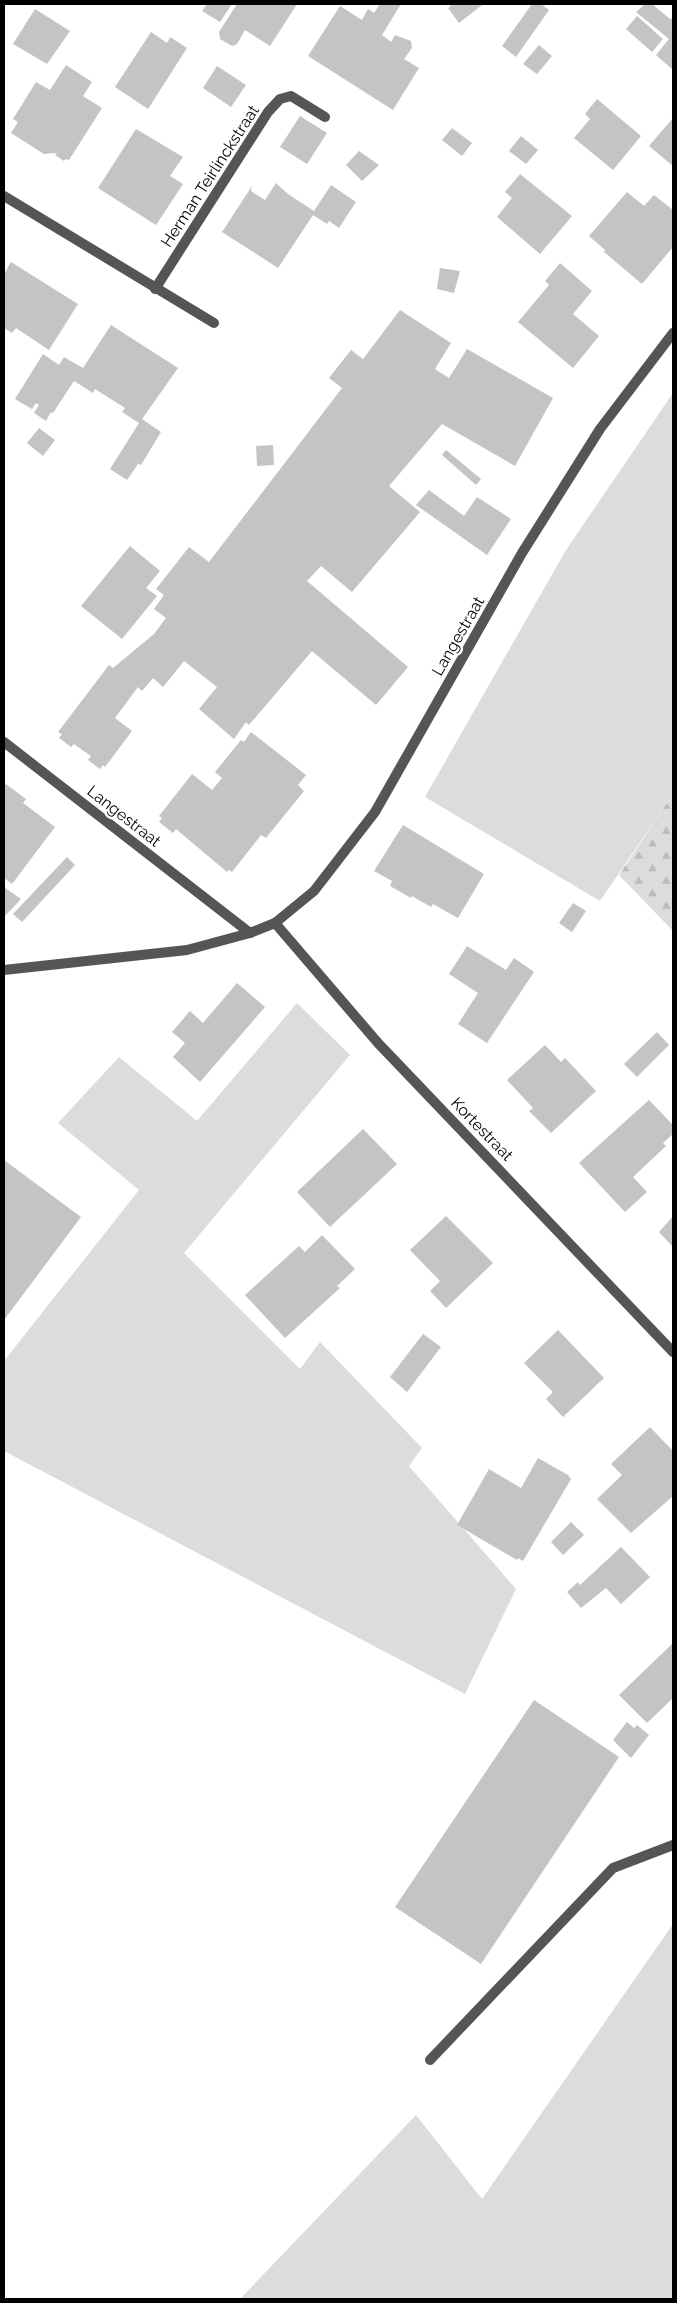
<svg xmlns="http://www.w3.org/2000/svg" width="677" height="2303" viewBox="0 0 677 2303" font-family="Raleway,sans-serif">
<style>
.grass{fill:#dcdcdc}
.forest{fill:url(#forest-firs)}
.building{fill:#c4c4c4}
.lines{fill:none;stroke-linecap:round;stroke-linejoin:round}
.service{stroke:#555;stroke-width:10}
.minor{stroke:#555;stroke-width:10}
.tertiary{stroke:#555;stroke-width:10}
.labels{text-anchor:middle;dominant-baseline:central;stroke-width:5;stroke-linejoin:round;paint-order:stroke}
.street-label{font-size:16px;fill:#000;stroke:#fff}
</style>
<defs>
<pattern id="forest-firs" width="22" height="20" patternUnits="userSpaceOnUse" patternTransform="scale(1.25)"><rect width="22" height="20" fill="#dcdcdc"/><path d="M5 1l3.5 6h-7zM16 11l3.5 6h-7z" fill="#bbb"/></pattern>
</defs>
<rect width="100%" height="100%" fill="#fff"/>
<g class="grass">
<polygon points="673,393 673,794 600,901 425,797 566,550"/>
<polygon points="297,1003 350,1055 184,1253 300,1369 320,1342 422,1448 409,1466 516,1589 465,1694 4,1451 4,1361 139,1190 58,1123 119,1057 197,1121"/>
<polygon points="673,1924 673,2299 240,2299 416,2115 482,2199"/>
</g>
<polygon class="forest" points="673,794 673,931 619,875"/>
<g class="building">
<polygon points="207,4 232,4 220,22 202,11"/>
<polygon points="237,4 297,4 270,46 245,30 237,44 232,46 220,39 219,32"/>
<polygon points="380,4 401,4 382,35 391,42 395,35 411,41 412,48 404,59 419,68 393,110 308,56 340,6 362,20 368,9 374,13"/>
<polygon points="449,4 481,4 482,5 459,23 448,8 451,6"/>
<polygon points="532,4 541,4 549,10 516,57 502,46"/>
<polygon points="645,4 652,4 670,19 673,18 673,70 656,55 669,39 636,12"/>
<polygon points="35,9 70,31 47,64 13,44"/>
<polygon points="637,16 663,39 652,52 626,29"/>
<polygon points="151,32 167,43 170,37 187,48 148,109 115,87"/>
<polygon points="539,45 552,56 537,74 523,64"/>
<polygon points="66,65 92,82 83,96 102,108 69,160 66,159 64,161 55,155 57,153 44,154 11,133 18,122 13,119 36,82 50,90"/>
<polygon points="217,66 246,85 231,107 203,88"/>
<polygon points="597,99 641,136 613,170 574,138 590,119 585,114"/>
<polygon points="300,116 327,133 307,164 280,147"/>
<polygon points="673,118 673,166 649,146"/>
<polygon points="452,128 472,143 462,156 442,140"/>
<polygon points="136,129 183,157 170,176 183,184 156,225 98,188"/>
<polygon points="521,136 538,150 526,164 509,151"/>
<polygon points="359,151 379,165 362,181 346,165"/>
<polygon points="520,174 572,216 540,254 497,217 512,198 505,192"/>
<polygon points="276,183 288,194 314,211 331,185 356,202 339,228 329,221 327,224 313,215 278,268 222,232 252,186 251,191 265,200"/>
<polygon points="627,192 644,206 654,195 673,210 673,247 642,284 604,252 605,250 589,236"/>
<polygon points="11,262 78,304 49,350 16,328 12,333 4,328 4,274"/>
<polygon points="560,263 592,291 573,314 599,336 573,368 518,322 549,285 545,281"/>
<polygon points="440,268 460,271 454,293 437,289"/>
<polygon points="400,310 451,343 435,369 449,378 467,349 553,398 515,466 442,424 389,486 420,512 352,592 321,566 307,581 408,667 376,705 312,651 249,725 246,722 234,739 199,709 217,687 184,661 163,687 153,678 142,691 138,687 115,718 132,731 105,767 103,765 100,769 88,760 91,756 78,747 74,744 71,747 59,738 62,734 58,732 109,665 113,668 154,634 166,618 154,609 164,595 156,589 189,547 209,562 342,388 329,378 351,350 363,359"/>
<polygon points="111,325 178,368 142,419 161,432 141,465 138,464 127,480 110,469 139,423 122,412 125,408 95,389 93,393 74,381 53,413 51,412 46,421 34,413 39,405 36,403 32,409 15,399 43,354 59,365 64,357 83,368"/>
<polygon points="39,428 55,440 43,456 27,443"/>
<polygon points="273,445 274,465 257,466 256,446"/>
<polygon points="446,450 481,479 476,485 442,455"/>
<polygon points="429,490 464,516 477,497 511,519 487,555 416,505"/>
<polygon points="130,546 160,571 146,588 157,596 122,639 81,606"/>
<polygon points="251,732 306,775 298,785 304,791 266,838 261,835 232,872 229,870 227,872 176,829 173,833 159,822 162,818 159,816 192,774 212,790 222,778 215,772 241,740 244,742"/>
<polygon points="6,784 26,799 23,803 55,827 12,884 4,878 4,787"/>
<polygon points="403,825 484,874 458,918 433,904 431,907 412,896 411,898 390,886 392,881 374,871"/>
<polygon points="67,857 75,865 22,922 13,914"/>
<polygon points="4,887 21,899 4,917"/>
<polygon points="573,903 586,911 572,932 559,923"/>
<polygon points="467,946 506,970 514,958 534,972 487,1043 458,1024 478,993 449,974"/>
<polygon points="237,983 265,1007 200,1082 173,1057 185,1043 172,1032 190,1011 203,1023"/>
<polygon points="657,1032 669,1045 637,1077 624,1064"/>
<polygon points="545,1045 561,1062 565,1058 596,1091 551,1133 529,1111 533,1108 507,1080"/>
<polygon points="649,1100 673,1125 673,1134 663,1143 666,1146 633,1177 647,1192 625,1212 579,1163"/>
<polygon points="363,1129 397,1164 330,1227 297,1192"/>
<polygon points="4,1160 81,1217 4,1320"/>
<polygon points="446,1216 493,1263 446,1308 430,1291 440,1281 410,1250"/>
<polygon points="673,1216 673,1247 659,1232"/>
<polygon points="322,1235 355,1269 337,1286 340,1288 285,1338 245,1295 299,1246 305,1252"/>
<polygon points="558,1330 604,1378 563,1417 546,1399 553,1392 524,1363"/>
<polygon points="423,1334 441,1347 407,1392 390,1377"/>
<polygon points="650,1427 673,1451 673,1496 631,1533 597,1499 622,1475 611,1464"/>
<polygon points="538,1458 568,1475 571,1479 523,1561 518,1558 517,1560 457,1525 489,1469 521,1488"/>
<polygon points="571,1522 584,1535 563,1555 551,1542"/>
<polygon points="621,1547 650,1577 621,1604 606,1588 581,1608 567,1592 578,1582 580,1585"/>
<polygon points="673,1643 673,1698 647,1723 619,1695"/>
<polygon points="534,1700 619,1757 481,1964 395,1907"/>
<polygon points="627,1722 634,1728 637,1725 649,1735 631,1758 613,1740"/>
</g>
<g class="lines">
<polyline class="service" points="430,2060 613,1868 673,1845"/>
<g class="minor">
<polyline points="4,196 214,323"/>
<polyline points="155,289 268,112 280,99 291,96 325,117"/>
<polyline points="4,742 250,933"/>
<polyline points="275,923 378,1043 673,1352"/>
</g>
<polyline class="tertiary" points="4,970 187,950 250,933 275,923 314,891 375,812 522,553 600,429 673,333"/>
</g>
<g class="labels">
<g class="street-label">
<text transform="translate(210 176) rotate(-57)">Herman Teirlinckstraat</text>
<text transform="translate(458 636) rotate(-60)">Langestraat</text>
<text transform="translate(124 816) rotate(38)">Langestraat</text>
<text transform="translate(482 1129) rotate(46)">Kortestraat</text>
</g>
</g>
<rect width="677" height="2303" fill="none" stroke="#000000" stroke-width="10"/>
</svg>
